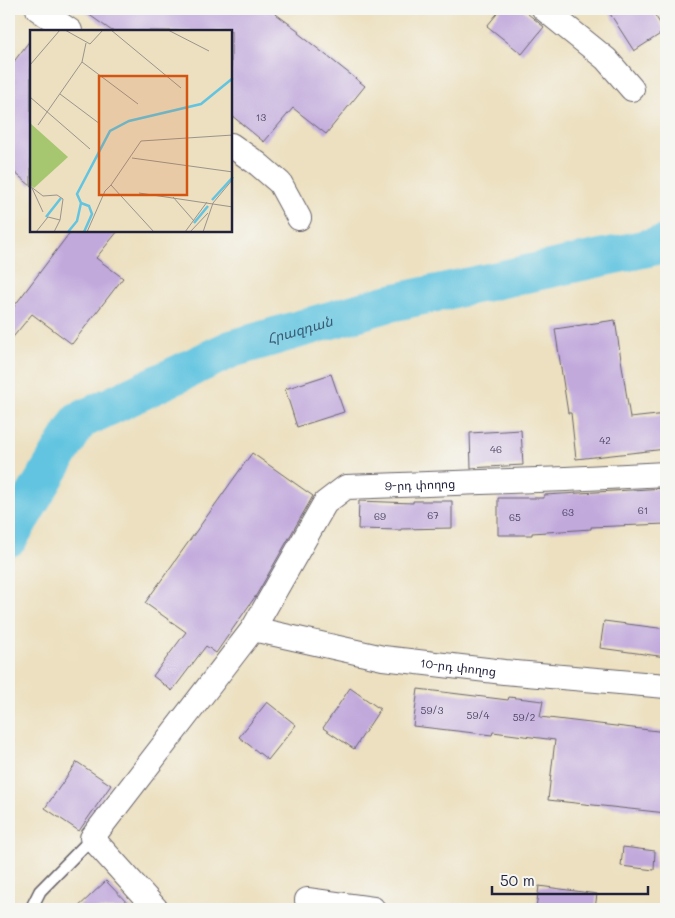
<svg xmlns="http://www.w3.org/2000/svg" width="675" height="918" viewBox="0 0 675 918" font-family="Mali,'Noto Sans Armenian',sans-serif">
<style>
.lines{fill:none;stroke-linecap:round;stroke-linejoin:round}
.river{stroke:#62c4e0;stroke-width:38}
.building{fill:#c1a9dc}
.lane-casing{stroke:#69646a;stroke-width:14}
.street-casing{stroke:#69646a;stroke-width:26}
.lane{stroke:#fff;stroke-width:11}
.street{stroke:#fff;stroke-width:24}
.labels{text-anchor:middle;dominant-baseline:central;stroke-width:5;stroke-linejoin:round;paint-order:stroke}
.number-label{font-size:10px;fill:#4a4463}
.street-label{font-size:12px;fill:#22223b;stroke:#f6f6f2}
.water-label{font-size:14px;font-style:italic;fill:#385b75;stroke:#f6f6f2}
.inset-river{fill:none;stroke:#62c4e0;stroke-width:2.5}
.inset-road{fill:none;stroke:#9b948b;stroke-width:1}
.view{fill:#d45411;fill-opacity:0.15;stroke:#d45411;stroke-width:2.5}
.inset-edge{fill:none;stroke:#22223b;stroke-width:2.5}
</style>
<rect width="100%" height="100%" fill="#f6f6f2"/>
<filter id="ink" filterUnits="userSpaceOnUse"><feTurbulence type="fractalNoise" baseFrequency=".02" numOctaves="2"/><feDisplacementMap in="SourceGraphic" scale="10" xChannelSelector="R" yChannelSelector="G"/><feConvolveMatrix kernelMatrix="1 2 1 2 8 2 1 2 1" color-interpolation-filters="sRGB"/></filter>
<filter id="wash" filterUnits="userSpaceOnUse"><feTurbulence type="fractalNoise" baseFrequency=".0096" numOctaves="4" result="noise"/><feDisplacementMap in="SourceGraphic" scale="20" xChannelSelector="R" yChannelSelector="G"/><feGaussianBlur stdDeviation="1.12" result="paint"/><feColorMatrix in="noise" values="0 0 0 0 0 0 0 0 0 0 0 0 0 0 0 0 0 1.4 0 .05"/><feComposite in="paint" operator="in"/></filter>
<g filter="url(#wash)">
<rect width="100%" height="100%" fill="#ece0c0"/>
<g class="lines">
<path class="river" id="s1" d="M9,538L79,421L231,349L386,304L666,244"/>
</g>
<g id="blocks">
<g class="building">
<polygon points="81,9 269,9 299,31 298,33 365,86 326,134 293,108 264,142 231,115 231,31 112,31"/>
<polygon points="501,9 522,9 544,27 522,54 487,26"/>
<polygon points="607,9 651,9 665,31 634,51"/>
<polygon points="31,39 31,186 9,168 9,68"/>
<polygon points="71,231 118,231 96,258 123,278 72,344 32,314 9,342 9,313"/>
<polygon points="615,320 630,418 666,414 666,449 576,459 571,413 568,413 555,329"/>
<polygon points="331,374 344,412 297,427 285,389"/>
<polygon points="521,430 523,465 471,468 470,433"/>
<polygon points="252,453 313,496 257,594 216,653 206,646 172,691 153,676 186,632 145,603"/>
<polygon points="666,488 666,524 591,527 591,529 532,533 532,535 498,535 498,498 544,498 544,495"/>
<polygon points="359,501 413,503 413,501 452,501 452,528 401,529 401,530 358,529"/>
<polygon points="604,621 666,629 666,657 600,648"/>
<polygon points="350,688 380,709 354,749 323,728"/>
<polygon points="418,689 508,700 509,697 543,701 540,717 666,732 666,813 548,800 555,740 493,732 492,735 413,726"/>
<polygon points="267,702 296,725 268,760 239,737"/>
<polygon points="77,762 111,785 79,831 45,808"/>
<polygon points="623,847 655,851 654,870 621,866"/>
<polygon points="106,881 133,909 76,909"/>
<polygon points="539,886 597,894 595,909 536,909"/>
</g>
</g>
</g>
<g filter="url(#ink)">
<use href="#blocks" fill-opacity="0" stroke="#69646a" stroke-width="1"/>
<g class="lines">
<g class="lane-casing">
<polyline id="lane" points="31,909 40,891 92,838"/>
</g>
<g class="street-casing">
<g id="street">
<polyline points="38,9 70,31"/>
<polyline points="544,9 606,59 632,89"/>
<polyline points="231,145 258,164 280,183 299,218"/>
<path id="s2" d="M253,629L383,658L504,672L666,686"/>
<polyline points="307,900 373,909"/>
<path id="s3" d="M156,909L92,838L253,629L325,503L346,487L566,479L666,474"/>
</g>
</g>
<use href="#lane" class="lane"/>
<use href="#street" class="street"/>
</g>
</g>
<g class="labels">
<g class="number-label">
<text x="261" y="117">13</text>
<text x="605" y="440">42</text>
<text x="496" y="449">46</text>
<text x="643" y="510">61</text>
<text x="568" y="512">63</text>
<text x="433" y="515">67</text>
<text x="380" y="516">69</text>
<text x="515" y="517">65</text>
<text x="432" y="710">59/3</text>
<text x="478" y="715">59/4</text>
<text x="524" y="717">59/2</text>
</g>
<g class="street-label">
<text stroke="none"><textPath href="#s3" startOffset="605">9-րդ փողոց</textPath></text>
<text stroke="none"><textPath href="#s2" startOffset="209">10-րդ փողոց</textPath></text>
</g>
<g class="water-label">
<text stroke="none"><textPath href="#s1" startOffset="376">Հրազդան</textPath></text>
</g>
</g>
<g transform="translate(30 30)">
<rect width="202" height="202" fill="#ece0c0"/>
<path d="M0,93L38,127L4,158L0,155Z" fill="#a6c76f"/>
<path class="inset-river" d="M182,170L203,147M51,173L59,176L62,184L54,202M16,187L31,168M164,193L178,176M38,202L47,191L51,173L47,164L80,101L99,91L171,74L203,48"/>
<path class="inset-road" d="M35,0L60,14L73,0M81,0L151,58M138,0L179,21M52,32L108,74M0,35L30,0M30,64L70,94M0,67L60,119M8,95L52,32L56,13M102,128L203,142M0,156L13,166L27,165L33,169L30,190L24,202M2,158L13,182M109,163L203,177M143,167L164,191M6,202L18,187L30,190M57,202L75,161L81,155M124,202L81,155L111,111L203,105M155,202L177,172M160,202L178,183M173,202L183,173L203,149"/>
<path class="view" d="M69,46H157V165H69Z"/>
<rect width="202" height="202" class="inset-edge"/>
</g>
<rect width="675" height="918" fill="none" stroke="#f6f6f2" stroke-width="30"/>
<path d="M492 886v8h156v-8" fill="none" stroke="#22223b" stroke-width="2.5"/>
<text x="500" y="886" font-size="15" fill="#22223b" stroke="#f6f6f2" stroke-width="4" paint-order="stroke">50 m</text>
</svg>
